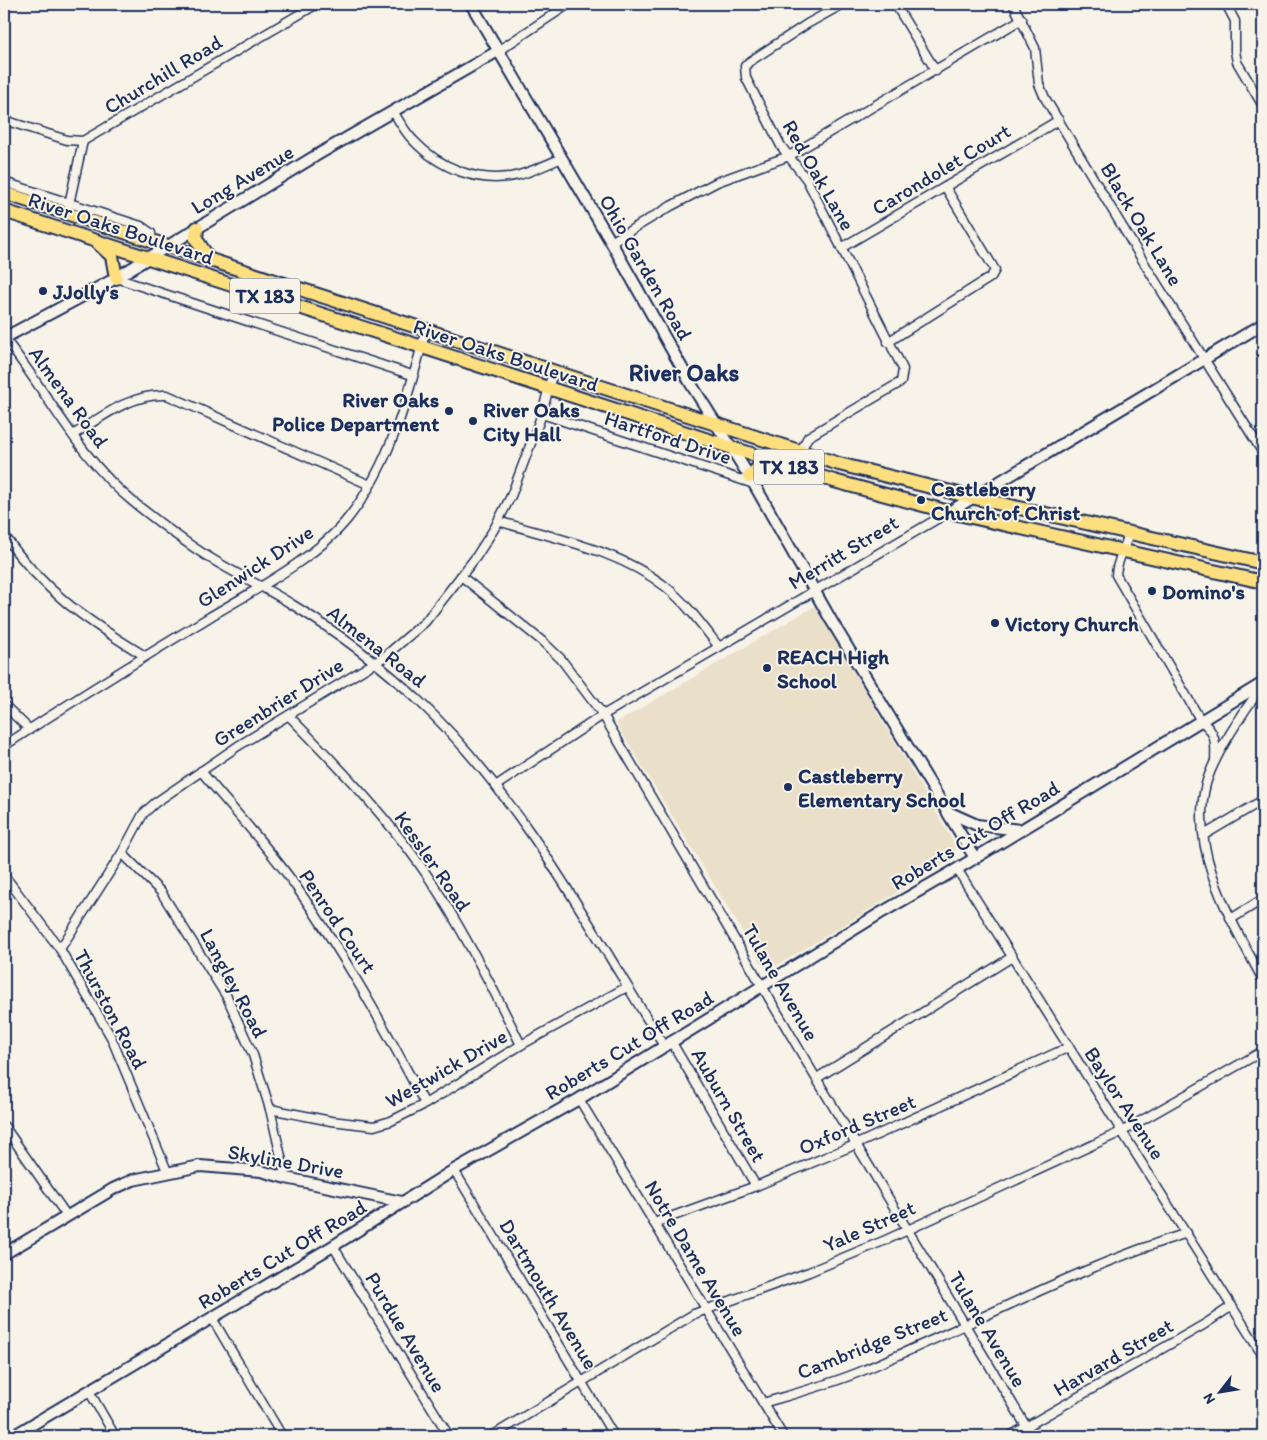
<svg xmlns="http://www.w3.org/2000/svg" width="1267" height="1440" viewBox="0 0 1267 1440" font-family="Itim,sans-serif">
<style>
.built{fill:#eadfc9}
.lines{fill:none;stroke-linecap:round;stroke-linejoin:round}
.minor-casing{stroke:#1b2f5e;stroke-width:11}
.tertiary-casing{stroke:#1b2f5e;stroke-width:14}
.primary-casing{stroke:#1b2f5e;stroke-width:16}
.minor{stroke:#f7f3e8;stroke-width:8}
.tertiary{stroke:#f7f3e8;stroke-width:10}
.primary{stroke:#fedf80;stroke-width:12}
.poi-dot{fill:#1b2f5e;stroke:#f7f3e8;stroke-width:2}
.labels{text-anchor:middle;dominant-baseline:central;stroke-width:4;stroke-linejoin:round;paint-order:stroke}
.shield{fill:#f7f3e8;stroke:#5d6a87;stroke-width:1}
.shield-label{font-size:20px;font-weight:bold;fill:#1b2f5e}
.street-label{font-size:21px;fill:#1b2f5e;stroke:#f7f3e8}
.poi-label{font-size:21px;font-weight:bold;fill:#1b2f5e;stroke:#f7f3e8;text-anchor:start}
.quarter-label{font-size:24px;font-weight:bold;fill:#1b2f5e;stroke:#f7f3e8}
</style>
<rect width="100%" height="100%" fill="#f7f3e8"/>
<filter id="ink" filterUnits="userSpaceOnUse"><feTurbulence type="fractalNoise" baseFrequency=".02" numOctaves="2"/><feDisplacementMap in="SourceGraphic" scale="10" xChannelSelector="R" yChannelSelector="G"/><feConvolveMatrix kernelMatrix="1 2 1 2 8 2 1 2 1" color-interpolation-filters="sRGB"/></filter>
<g filter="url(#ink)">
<polygon class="built" points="815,606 954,843 956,857 776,966 762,964 616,723"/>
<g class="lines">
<g class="minor-casing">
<g id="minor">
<polyline points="895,4 936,71"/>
<polyline points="1013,4 1035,48 1039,84 1045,98 1146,266 1263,453"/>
<polyline points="1226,4 1235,21 1235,51 1237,62 1263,106"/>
<polyline points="498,51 569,4"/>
<path d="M393,111C399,121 405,132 413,140C439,168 480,185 519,175C533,171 548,164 562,158"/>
<polyline points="4,120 67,140 83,141 317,4"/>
<polyline points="4,182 141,226 151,233 152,240"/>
<polyline points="69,204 83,141"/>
<polyline points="611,242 671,206 717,182 789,156 1022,19"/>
<polyline points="841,248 1059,120"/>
<polyline points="116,278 412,375"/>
<path d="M4,338C47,391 78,457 132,501C156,520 181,540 207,556C235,574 265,587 293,605C337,632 381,665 419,701C522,798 589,926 664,1046"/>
<polyline points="888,342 991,277 995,270 946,188"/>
<polyline points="542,414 754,484"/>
<path d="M73,435C101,417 132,393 167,395L370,485"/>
<polyline points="800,452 808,437 901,382 903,369 807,180 781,146 746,78 745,66 749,62 807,24 843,4"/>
<path d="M498,521C554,538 619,550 666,587C687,604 703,626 719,647"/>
<path d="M1129,532C1126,547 1116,562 1116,575L1201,721C1216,732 1216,743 1215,761"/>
<path d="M4,535C43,591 87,621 145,656"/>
<polyline points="461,576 542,641 561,659 603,715 813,1073 1032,1436"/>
<path d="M1263,685C1245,709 1214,755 1206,784C1188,852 1233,923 1263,980"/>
<polyline points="4,705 29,729"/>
<path d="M289,716C340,768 393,823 433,884C466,935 494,990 521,1045"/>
<path d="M4,746C71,702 139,660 208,618C253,591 317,558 349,517C390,465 409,394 426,330"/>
<path d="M201,771C232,809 267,845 295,885C345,955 385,1028 425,1104"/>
<polyline points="497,785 603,715 949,512"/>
<polyline points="1204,835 1263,800"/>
<polyline points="122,853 161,892 227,997 253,1055 270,1109 286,1178"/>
<polyline points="957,869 1263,1356"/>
<polyline points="4,875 60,949 111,1037 167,1171"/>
<polyline points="1231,919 1263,899"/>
<polyline points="60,949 122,853 143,814 155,803 238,746 384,657 425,622 476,557 494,529 511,496 542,414 553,371"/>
<polyline points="671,1041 756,1186"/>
<polyline points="817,1078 1012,957"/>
<polyline points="579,1099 783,1436"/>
<polyline points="270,1109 331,1121 374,1126 391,1121 425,1104 521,1045 627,987"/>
<polyline points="4,1126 67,1216"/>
<polyline points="454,1170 614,1436"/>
<polyline points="654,1223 756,1186 857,1144 1069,1047"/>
<polyline points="333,1246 449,1436"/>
<polyline points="212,1318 282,1436"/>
<polyline points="89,1391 115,1436"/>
<path d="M763,1403C794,1394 827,1385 857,1373C968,1327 1073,1269 1187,1233"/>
<polyline points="492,1436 694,1314 809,1272 888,1239 1123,1131 1263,1051"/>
<polyline points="1010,1436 1205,1324 1232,1306"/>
</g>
</g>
<g class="tertiary-casing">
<g id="tertiary">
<polyline points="471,4 611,242 691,384 754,484 831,620 975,858"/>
<polyline points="4,338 109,282 317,155 498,51"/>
<polyline points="949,512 1263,324"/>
<polyline points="948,812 977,825 1020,830"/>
<polyline points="4,1254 113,1189 133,1180 200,1166 261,1171 286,1178 402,1202"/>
<polyline points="13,1436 333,1246 454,1170 579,1099 879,914 957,869 1263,683"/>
</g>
</g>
<g class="primary-casing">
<g id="primary">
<polyline points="4,193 839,464 975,498 1263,563"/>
<polyline points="4,211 834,481 949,512 1263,582"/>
<polyline points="197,228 196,239 209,259"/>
<polyline points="99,244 112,256 116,278"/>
<polyline points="749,477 758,468 773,462"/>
</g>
</g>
<use href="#minor" class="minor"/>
<use href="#tertiary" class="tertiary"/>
<use href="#primary" class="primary"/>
</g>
</g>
<g class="poi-dot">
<circle cx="43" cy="291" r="5"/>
<circle cx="449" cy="411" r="5"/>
<circle cx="473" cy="421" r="5"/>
<circle cx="921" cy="500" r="5"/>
<circle cx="1152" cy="591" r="5"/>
<circle cx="995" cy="623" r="5"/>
<circle cx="767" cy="668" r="5"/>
<circle cx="788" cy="787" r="5"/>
</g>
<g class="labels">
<g class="shield">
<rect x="230" y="278.5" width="70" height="35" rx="4"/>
<rect x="754" y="449.5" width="70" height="35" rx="4"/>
</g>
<g class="shield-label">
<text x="265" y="296">TX 183</text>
<text x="789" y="467">TX 183</text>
</g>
<g class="street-label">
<text transform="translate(163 74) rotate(-31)">Churchill Road</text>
<text transform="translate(941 169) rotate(-31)">Carondolet Court</text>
<text transform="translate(819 175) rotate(60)">Red Oak Lane</text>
<text transform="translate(242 179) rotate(-31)">Long Avenue</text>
<text transform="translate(1142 224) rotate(59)">Black Oak Lane</text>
<text transform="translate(121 228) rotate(18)">River Oaks Boulevard</text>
<text transform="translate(646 267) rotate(60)">Ohio Garden Road</text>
<text transform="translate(506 355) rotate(18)">River Oaks Boulevard</text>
<text transform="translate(69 397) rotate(54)">Almena Road</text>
<text transform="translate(668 437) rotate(18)">Hartford Drive</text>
<text transform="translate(843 552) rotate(-31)">Merritt Street</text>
<text transform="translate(255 566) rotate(-33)">Glenwick Drive</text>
<text transform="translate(377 646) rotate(38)">Almena Road</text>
<text transform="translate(278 702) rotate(-32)">Greenbrier Drive</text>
<text transform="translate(975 835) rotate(-31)">Roberts Cut Off Road</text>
<text transform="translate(433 861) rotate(55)">Kessler Road</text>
<text transform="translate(338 921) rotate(56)">Penrod Court</text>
<text transform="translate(781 982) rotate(60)">Tulane Avenue</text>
<text transform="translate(234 983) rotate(62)">Langley Road</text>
<text transform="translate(111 1009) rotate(62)">Thurston Road</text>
<text transform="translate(629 1045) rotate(-31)">Roberts Cut Off Road</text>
<text transform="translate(446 1068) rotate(-30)">Westwick Drive</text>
<text transform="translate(1125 1103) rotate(57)">Baylor Avenue</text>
<text transform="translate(729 1105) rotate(60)">Auburn Street</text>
<text transform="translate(857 1124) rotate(-23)">Oxford Street</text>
<text transform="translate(286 1161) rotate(10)">Skyline Drive</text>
<text transform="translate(869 1226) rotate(-24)">Yale Street</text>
<text transform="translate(282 1254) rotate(-31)">Roberts Cut Off Road</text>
<text transform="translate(696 1258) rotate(59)">Notre Dame Avenue</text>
<text transform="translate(549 1294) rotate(59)">Dartmouth Avenue</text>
<text transform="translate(988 1329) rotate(59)">Tulane Avenue</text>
<text transform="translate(406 1332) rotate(59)">Purdue Avenue</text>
<text transform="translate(872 1343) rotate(-22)">Cambridge Street</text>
<text transform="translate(1113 1357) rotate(-30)">Harvard Street</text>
</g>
<g class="poi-label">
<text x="53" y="291">JJolly's</text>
<text x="439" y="399" text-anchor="end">River Oaks<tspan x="439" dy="24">Police Department</tspan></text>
<text x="483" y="409">River Oaks<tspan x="483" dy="24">City Hall</tspan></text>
<text x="931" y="488">Castleberry<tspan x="931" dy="24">Church of Christ</tspan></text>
<text x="1162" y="591">Domino's</text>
<text x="1005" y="623">Victory Church</text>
<text x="777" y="656">REACH High<tspan x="777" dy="24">School</tspan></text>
<text x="798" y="775">Castleberry<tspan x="798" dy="24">Elementary School</tspan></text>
</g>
<g class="quarter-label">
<text x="684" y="372">River Oaks</text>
</g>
</g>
<rect width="1267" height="1440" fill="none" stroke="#f7f3e8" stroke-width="20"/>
<rect x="10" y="10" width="1247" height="1420" fill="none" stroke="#1b2f5e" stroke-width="2" filter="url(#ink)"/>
<g transform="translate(1220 1392) rotate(239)" stroke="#f7f3e8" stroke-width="4" paint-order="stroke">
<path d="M0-4L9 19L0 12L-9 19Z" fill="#1b2f5e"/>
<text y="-8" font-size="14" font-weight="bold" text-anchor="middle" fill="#1b2f5e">N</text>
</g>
</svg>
